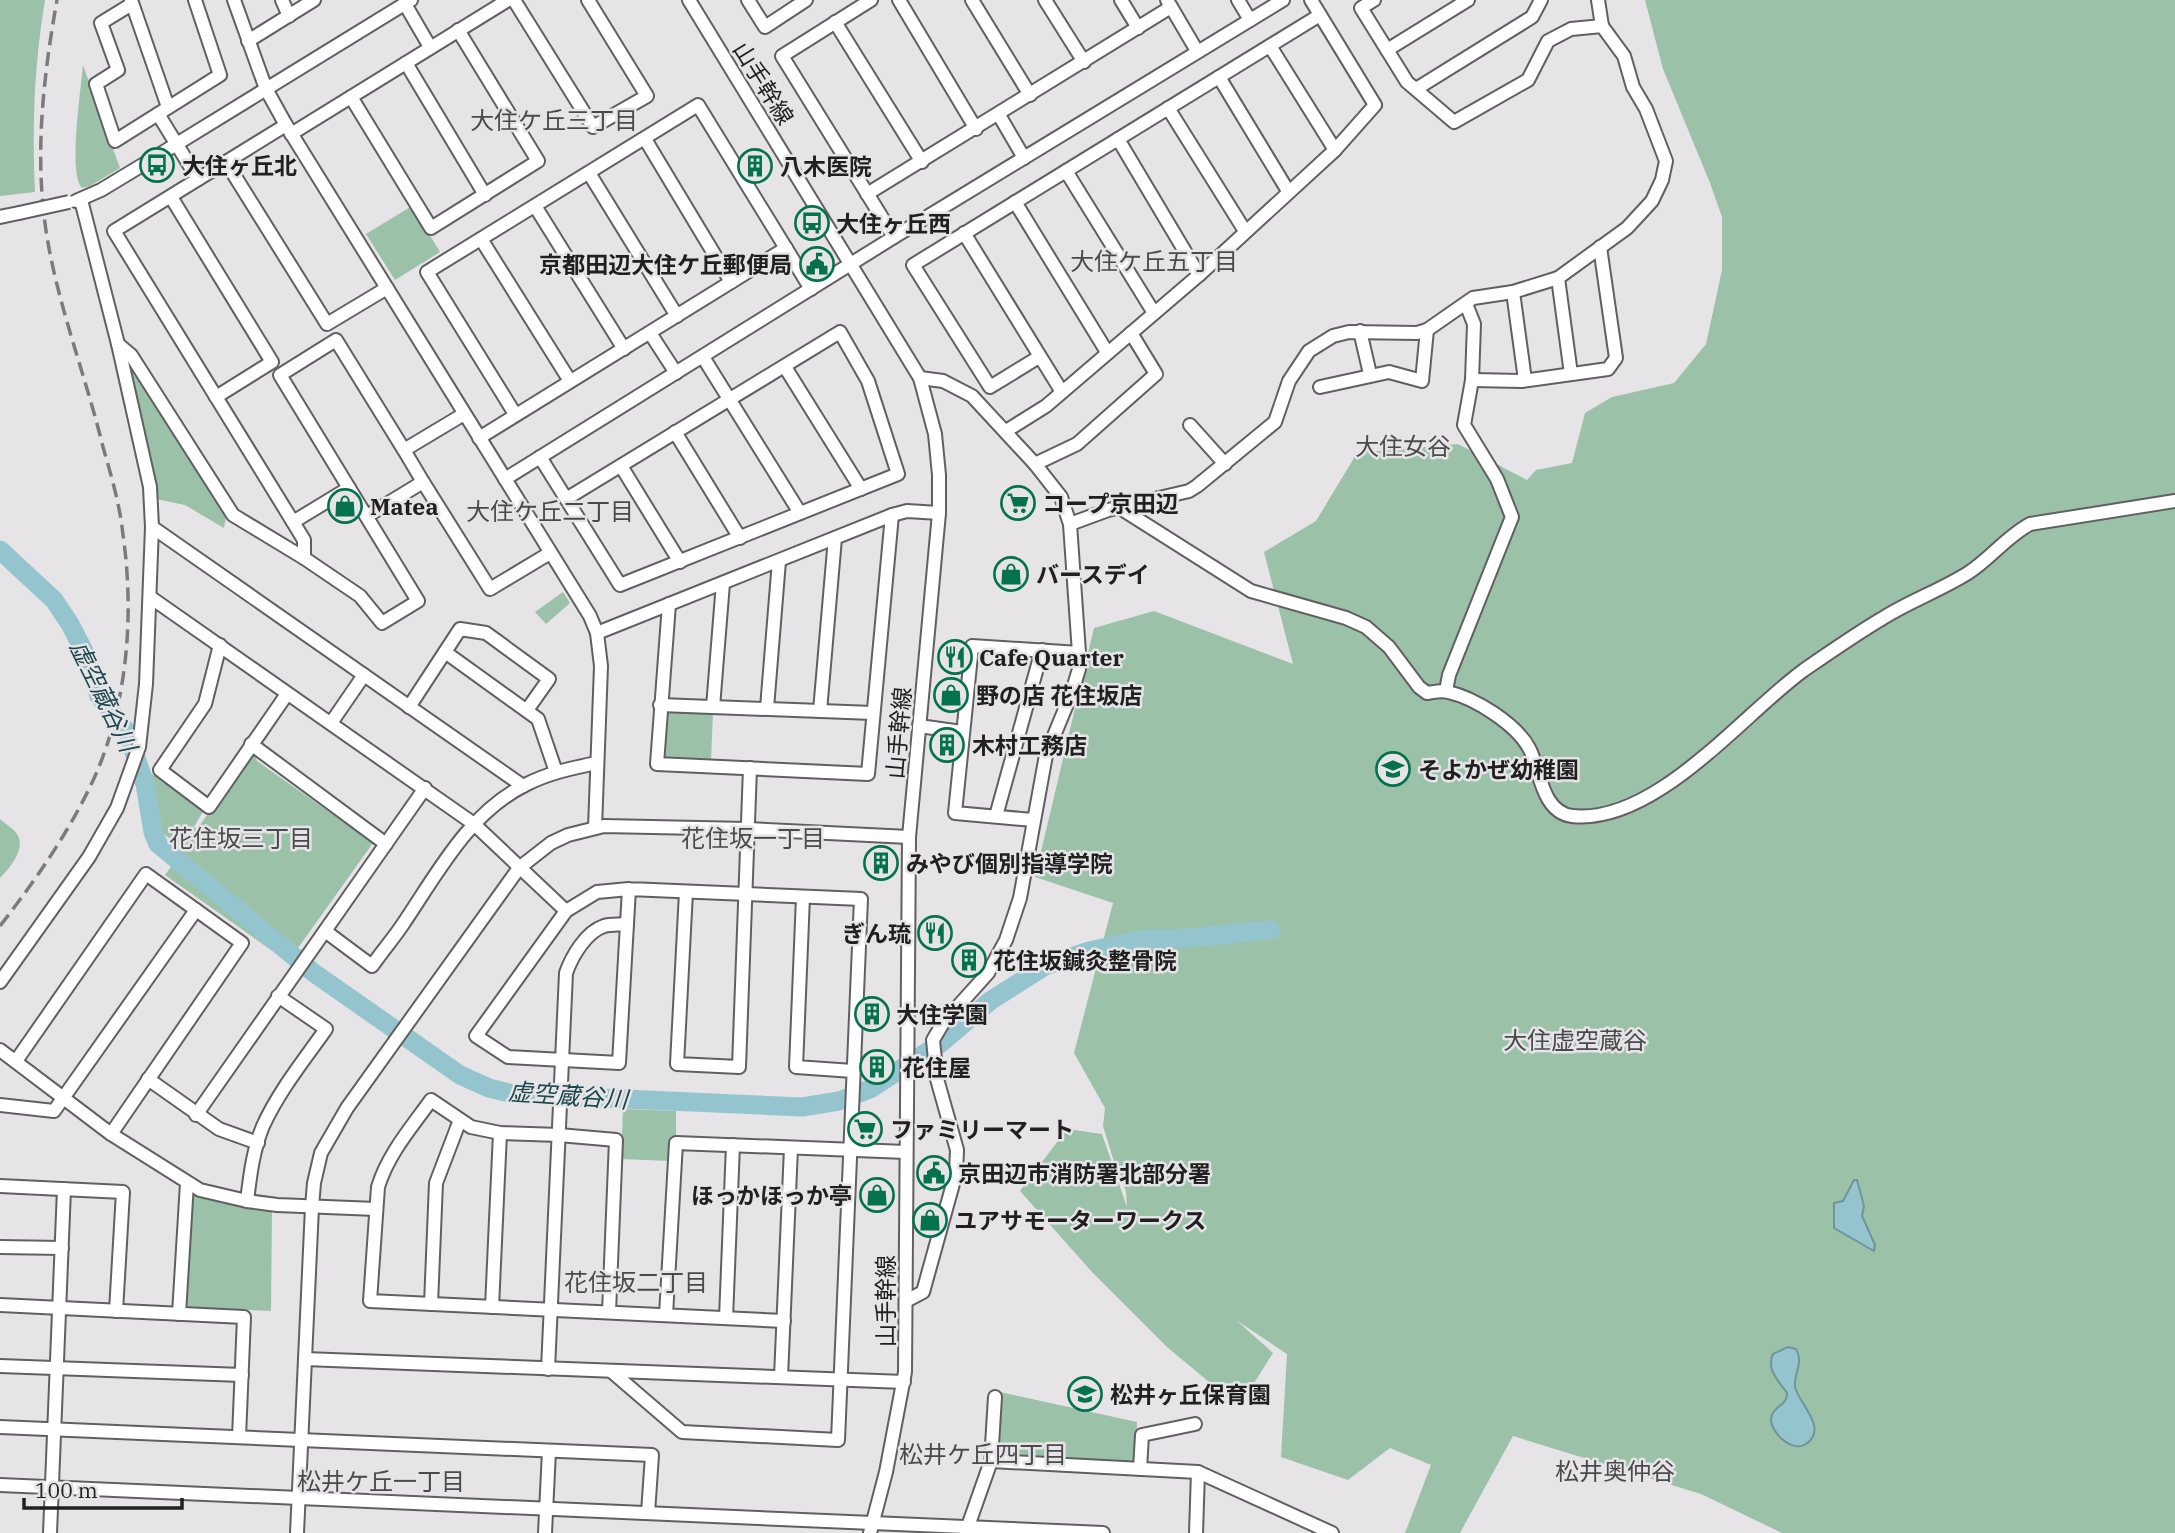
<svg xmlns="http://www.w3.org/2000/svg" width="2175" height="1533" viewBox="0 0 2175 1533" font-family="'IBM Plex Serif','Noto Sans JP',serif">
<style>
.green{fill:#9cc1a9}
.water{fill:#94c5ce;stroke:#71949a;stroke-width:2}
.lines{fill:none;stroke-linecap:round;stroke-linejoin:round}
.river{stroke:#94c5ce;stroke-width:19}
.minor-casing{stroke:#615f62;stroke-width:16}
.minor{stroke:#fff;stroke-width:12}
.rail{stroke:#7b7a7c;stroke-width:3.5;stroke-dasharray:14 7;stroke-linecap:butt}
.minor-bridge-casing{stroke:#615f62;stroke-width:16;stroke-linecap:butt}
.minor-bridge{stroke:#fff;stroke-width:12}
.labels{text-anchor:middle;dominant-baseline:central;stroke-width:5;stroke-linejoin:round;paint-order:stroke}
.street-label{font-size:23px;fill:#202021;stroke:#e6e4e7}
.poi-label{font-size:23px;font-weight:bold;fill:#202021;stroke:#e6e4e7;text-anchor:start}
.neighbourhood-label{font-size:24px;fill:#4a494b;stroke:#e6e4e7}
.water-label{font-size:24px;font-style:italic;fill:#1a474e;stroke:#e6e4e7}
</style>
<rect width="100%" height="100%" fill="#e6e4e7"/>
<g class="green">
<path d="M0,0H45C34,66 32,125 35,192L0,196Z"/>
<polygon points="1645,0 2175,0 2175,1533 1782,1533 1701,1494 1513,1436 1460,1533 1405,1533 1431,1465 1390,1448 1348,1480 1281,1457 1287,1354 1236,1320 1273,1353 1239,1407 1167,1347 1092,1272 1020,1191 1067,1129 1102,1134 1127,1207 1126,1191 1115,1165 1103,1126 1105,1108 1074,1053 1113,903 1035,877 1094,628 1154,611 1293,664 1264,552 1316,521 1357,453 1458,444 1527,480 1536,470 1572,463 1585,413 1612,397 1674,383 1706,344 1722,270 1722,217 1710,183 1663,69"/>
<path d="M83,65L120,168L90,186L82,188C68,173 81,89 83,65Z"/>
<polygon points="412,206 440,252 395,280 366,234"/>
<polygon points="130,366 133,366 226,517 224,528 185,505 156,499 127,368"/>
<polygon points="563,592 570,603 546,624 535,612"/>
<polygon points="668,710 713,712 711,761 666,760 663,755 664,713"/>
<polygon points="251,754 255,754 257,761 373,843 288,962 165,875 184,849 158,830 150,773 204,810 194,827 197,829"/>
<path d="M0,819C5,824 13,828 17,834C27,848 9,869 0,878Z"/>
<polygon points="623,1109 676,1111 676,1136 671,1136 670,1161 621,1159"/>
<polygon points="190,1191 239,1206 272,1211 271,1311 186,1307"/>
<polygon points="1000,1392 1137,1422 1136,1459 1132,1463 998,1459 996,1454"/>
</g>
<g class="water">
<polygon points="1854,1180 1857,1180 1864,1206 1862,1216 1875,1245 1874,1251 1834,1228 1834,1203 1843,1201"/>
<path d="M1788,1347L1796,1349C1804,1363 1794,1372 1795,1386C1796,1401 1830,1428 1806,1444C1792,1453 1771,1433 1771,1419C1772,1406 1788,1406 1787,1393C1778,1380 1766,1370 1773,1354Z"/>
</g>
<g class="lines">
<polyline class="river" points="0,550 54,600 70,624 85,653 99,696 127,732 145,784 153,832 158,844 314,973 460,1075 489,1088 513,1094 802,1107 839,1101 870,1089 941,1043 990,1001 1045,966 1089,951 1143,939 1177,939 1271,930"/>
<g class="minor-casing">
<g id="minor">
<polyline points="131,0 168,107"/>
<polyline points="234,0 266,89 286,125 590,616 597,633 601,666 595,828"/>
<polyline points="282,0 289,16"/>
<polyline points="514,0 593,127 647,96 588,0"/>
<polyline points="689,0 920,378 935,434 939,475 939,513 909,837 905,1372 886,1472 870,1533"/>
<polyline points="748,0 765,27 806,0"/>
<polyline points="871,0 782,56 894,237"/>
<polyline points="899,0 976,129"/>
<polyline points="972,0 1030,95"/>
<polyline points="1045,0 1084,62"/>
<polyline points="1121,0 1138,28"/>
<polyline points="1167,0 1197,51"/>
<polyline points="1238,0 1250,20"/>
<polyline points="1598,0 1602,26"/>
<polyline points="132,4 101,23 118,70 96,84 115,141 220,75 195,0"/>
<polyline points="405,4 430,47"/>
<polyline points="835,22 922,162"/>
<polyline points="248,41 314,0"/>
<polyline points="1270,46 1335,150"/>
<polyline points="1387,50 1468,0"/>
<polyline points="406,63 485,195"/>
<polyline points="1219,77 1288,191"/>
<polyline points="1416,89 1532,17 1541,0"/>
<polyline points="351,97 431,228 538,161 458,30"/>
<polyline points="1168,108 1245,231"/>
<polyline points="158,114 198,179"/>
<polyline points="999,115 1024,158"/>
<polyline points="286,125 114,231 293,522 304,540 304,558"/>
<polyline points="291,134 508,0"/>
<polyline points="645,139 731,282"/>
<polyline points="1118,139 1199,275"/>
<polyline points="226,162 327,324 387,288"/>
<polyline points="1066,171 1154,313"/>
<polyline points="589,173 677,316"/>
<polyline points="867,194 1171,7"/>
<polyline points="171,197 272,362 216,397"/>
<polyline points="76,201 101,190 149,161 411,0"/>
<polyline points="1015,202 1107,352"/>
<polyline points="535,206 624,349"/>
<polyline points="0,217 19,213"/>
<polyline points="964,233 1062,392"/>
<polyline points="481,239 570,381"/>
<polyline points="1558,278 1571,374"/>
<polyline points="1513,292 1525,380"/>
<polyline points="1360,331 1370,374"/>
<polyline points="650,333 676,373"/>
<polyline points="118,344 131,355 233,515 304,558 360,596 382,623 418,601 280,375 336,340 404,450"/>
<polyline points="703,357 800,513"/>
<polyline points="1039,357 990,387 913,265 1320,15"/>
<polyline points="785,367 861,489"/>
<polyline points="1472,380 1522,381 1608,369 1616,358 1600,247"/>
<polyline points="1320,387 1389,372 1422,381 1427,330"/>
<polyline points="515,414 427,272 698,105 811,289"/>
<polyline points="1190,425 1225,464"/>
<polyline points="1006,431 1046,406 1199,275 1335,150 1375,105 1311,0"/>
<polyline points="675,432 740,538"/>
<polyline points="479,438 786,248"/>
<path d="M540,457C567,500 593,542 620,585L898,474L868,381L840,332L566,499"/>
<polyline points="1035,464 1077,444 1156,374 1131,333"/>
<polyline points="621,466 680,562"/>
<polyline points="505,479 894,237 1283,0"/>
<polyline points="423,482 490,589 550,553"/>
<path d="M1120,508L1251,591L1346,618L1366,627L1389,647L1419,687L1427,693C1434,692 1442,690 1448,692C1475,698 1516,724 1529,748C1540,768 1541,812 1572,816C1655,825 1742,715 1804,670C1830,652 1856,634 1883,618C1910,601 1941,590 1968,573C1990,559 2006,537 2030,524L2175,501"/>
<polyline points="367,516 423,482 404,450 464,414"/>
<polyline points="293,522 349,488"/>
<polyline points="1070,524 1108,510 1189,491 1197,486 1275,422 1289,381 1309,351 1333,336 1349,332 1417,333 1427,330 1473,298 1513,292 1558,278 1627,228 1652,201 1662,180 1666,161 1646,109 1633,87 1624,56 1602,26 1571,29 1548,41 1528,80 1454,122 1407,82 1361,8 1374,0"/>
<polyline points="152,527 523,786"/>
<polyline points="150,597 474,824 566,911"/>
<polyline points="669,604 657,764 868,774 892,515"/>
<polyline points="597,633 892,515 907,511 939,513"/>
<polyline points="220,645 205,704 160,770 209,807 287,694"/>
<polyline points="445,652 538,719 556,772"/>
<polyline points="1446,691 1449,675 1512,517 1497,479 1464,425 1472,380 1474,324 1466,304"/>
<polyline points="660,705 873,713"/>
<polyline points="409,707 460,629 486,633 549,679 527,710"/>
<polyline points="713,707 723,583"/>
<polyline points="767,708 779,561"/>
<polyline points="820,711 835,538"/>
<polyline points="331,723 364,675"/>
<polyline points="919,726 962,732"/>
<polyline points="251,744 386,844"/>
<polyline points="996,816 1042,650"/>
<polyline points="1033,820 955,813 972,646 1079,653"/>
<polyline points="686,892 677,1064 739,1067 750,768"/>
<polyline points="803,897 796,1067 853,1071"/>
<path d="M325,931L372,966C381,953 392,940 401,927C436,876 467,814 525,785C548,773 572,768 597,763"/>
<polyline points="0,982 89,857 117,808 139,747 146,684 152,527 150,487 118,344 81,200"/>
<polyline points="0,1050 111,1134 200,1190 247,1201 277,1205 376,1209"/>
<polyline points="16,1061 146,874 242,943 111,1134"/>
<polyline points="148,1079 219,1129 258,1143"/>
<polyline points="0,1105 54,1111 196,910"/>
<polyline points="196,1115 425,788"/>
<polyline points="0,1186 123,1192 116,1311"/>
<path d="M247,1201C250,1176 253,1150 263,1126C279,1091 304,1060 326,1029L278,996"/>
<polyline points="0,1247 62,1248"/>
<polyline points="906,1301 923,1292 956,1173 957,1150 937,1079 933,1040 943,1023 988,973 1006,940 1020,898 1046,755 1072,692 1079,669 1079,653 1070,524 1061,497 1035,464 972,396 943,381 920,378"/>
<polyline points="431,1304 436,1183 460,1120"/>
<polyline points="0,1305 244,1317 239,1437"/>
<polyline points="492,1307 500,1133"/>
<path d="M609,1312L616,1140L559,1135L500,1133L471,1127L431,1100C411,1128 388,1154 378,1187L370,1301L784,1321"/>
<polyline points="179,1314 187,1183"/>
<polyline points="666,1315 676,1143 906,1152"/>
<polyline points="726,1318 733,1145"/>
<polyline points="305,1359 904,1382"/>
<polyline points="0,1366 242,1375"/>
<path d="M548,1369L566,973C572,956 586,932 604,926C611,924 620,925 627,924"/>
<polyline points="611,1371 682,1432 838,1440 861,899 629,889 597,892 566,911 476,1036 508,1057 619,1063 629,889"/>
<polyline points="781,1377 791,1148"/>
<polyline points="0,1427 652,1455 648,1513"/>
<polyline points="991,1461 1198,1472 1332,1533"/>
<polyline points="1140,1469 1142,1435 1195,1424"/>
<polyline points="0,1485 1103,1533"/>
<polyline points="966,1532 991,1461 995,1397"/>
<polyline points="50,1533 64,1189"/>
<polyline points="297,1533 312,1207 314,1183 321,1153 347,1108 519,868 551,843 568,835 604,826 747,829 909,837"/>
<polyline points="545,1533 549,1451"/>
<polyline points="1196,1533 1198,1472"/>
</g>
</g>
<use href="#minor" class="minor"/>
<path class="rail" d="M0,926C34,882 65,838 89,789C127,712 135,618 123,535C120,505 111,475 103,447C86,377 59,309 47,237C34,158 43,78 57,0"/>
<g class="minor-bridge-casing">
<polyline id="minor-bridge" points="19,213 69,202"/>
</g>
<use href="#minor-bridge" class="minor-bridge"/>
</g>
<defs>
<g id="bus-ring" transform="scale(1.75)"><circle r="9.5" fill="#e6e4e7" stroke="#04734c" stroke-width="1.5"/><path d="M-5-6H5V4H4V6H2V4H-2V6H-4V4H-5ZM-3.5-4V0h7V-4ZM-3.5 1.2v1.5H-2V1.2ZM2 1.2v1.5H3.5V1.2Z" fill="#04734c"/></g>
<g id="building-ring" transform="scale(1.75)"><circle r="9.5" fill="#e6e4e7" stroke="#04734c" stroke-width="1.5"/><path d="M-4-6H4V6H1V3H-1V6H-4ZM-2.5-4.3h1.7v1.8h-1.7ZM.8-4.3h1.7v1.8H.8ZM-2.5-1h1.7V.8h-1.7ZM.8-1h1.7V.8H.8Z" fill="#04734c"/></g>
<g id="civic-ring" transform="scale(1.75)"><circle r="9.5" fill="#e6e4e7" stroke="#04734c" stroke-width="1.5"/><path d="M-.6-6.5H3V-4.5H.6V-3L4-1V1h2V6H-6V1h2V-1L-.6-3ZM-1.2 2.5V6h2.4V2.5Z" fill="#04734c"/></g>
<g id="supermarket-ring" transform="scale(1.75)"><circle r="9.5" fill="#e6e4e7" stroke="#04734c" stroke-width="1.5"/><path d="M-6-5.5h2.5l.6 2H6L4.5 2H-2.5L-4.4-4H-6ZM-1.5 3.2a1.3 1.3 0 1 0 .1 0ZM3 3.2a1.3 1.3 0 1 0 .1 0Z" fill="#04734c"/></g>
<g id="shop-ring" transform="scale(1.75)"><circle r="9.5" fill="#e6e4e7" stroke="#04734c" stroke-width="1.5"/><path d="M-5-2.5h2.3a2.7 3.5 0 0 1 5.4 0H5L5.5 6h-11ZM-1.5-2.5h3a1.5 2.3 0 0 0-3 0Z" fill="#04734c"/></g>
<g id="restaurant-ring" transform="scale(1.75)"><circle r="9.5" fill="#e6e4e7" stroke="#04734c" stroke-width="1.5"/><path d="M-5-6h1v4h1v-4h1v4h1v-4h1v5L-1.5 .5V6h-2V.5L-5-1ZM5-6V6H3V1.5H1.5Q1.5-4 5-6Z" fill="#04734c"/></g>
<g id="school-ring" transform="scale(1.75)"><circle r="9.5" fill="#e6e4e7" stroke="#04734c" stroke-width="1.5"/><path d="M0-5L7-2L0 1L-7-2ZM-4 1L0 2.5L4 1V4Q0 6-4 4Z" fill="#04734c"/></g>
</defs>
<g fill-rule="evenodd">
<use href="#bus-ring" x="157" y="165"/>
<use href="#building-ring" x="755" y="166"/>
<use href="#bus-ring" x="812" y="223"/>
<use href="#civic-ring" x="817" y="264"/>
<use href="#supermarket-ring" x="1018" y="503"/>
<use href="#shop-ring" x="345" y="506"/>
<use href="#shop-ring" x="1011" y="574"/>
<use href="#restaurant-ring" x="955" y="657"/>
<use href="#shop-ring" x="951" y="695"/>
<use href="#building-ring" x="947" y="745"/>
<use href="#school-ring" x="1393" y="769"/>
<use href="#building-ring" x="881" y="863"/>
<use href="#restaurant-ring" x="935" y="933"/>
<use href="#building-ring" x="969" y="960"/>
<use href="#building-ring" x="872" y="1014"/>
<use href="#building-ring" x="877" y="1067"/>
<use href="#supermarket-ring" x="865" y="1129"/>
<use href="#civic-ring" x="934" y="1173"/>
<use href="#shop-ring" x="877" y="1195"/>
<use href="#shop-ring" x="930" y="1220"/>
<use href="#school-ring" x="1085" y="1394"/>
</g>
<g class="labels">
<g class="street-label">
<text transform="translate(764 83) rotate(58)">山手幹線</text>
<text transform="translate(898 733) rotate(-85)">山手幹線</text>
<text transform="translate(885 1301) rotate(-90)">山手幹線</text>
</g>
<g class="poi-label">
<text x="182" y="165">大住ヶ丘北</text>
<text x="780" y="166">八木医院</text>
<text x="836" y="223">大住ヶ丘西</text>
<text x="792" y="264" text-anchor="end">京都田辺大住ケ丘郵便局</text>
<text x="1042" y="503">コープ京田辺</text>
<text x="370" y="506">Matea</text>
<text x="1036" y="574">バースデイ</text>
<text x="979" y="657">Cafe Quarter</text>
<text x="976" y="695">野の店 花住坂店</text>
<text x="972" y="745">木村工務店</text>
<text x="1418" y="769">そよかぜ幼稚園</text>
<text x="906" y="863">みやび個別指導学院</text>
<text x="911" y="933" text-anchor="end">ぎん琉</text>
<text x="993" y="960">花住坂鍼灸整骨院</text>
<text x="896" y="1014">大住学園</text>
<text x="902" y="1067">花住屋</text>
<text x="890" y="1129">ファミリーマート</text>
<text x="958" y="1173">京田辺市消防署北部分署</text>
<text x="852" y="1195" text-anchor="end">ほっかほっか亭</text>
<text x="954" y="1220">ユアサモーターワークス</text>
<text x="1110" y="1394">松井ヶ丘保育園</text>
</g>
<g class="neighbourhood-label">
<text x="554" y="120">大住ケ丘三丁目</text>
<text x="1154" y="261">大住ケ丘五丁目</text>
<text x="1403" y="446">大住女谷</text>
<text x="550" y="511">大住ケ丘二丁目</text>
<text x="241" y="838">花住坂三丁目</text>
<text x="753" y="838">花住坂一丁目</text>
<text x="1575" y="1040">大住虚空蔵谷</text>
<text x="636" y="1282">花住坂二丁目</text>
<text x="983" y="1454">松井ケ丘四丁目</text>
<text x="1615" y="1471">松井奥仲谷</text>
<text x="381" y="1481">松井ケ丘一丁目</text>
</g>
<g class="water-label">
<text transform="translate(104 696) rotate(64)">虚空蔵谷川</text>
<text transform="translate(568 1095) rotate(4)">虚空蔵谷川</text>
</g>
</g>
<path d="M24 1498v10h158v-10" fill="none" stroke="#202021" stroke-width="3.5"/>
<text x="35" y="1498" font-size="21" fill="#202021" stroke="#e6e4e7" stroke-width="5" paint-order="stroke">100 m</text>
</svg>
